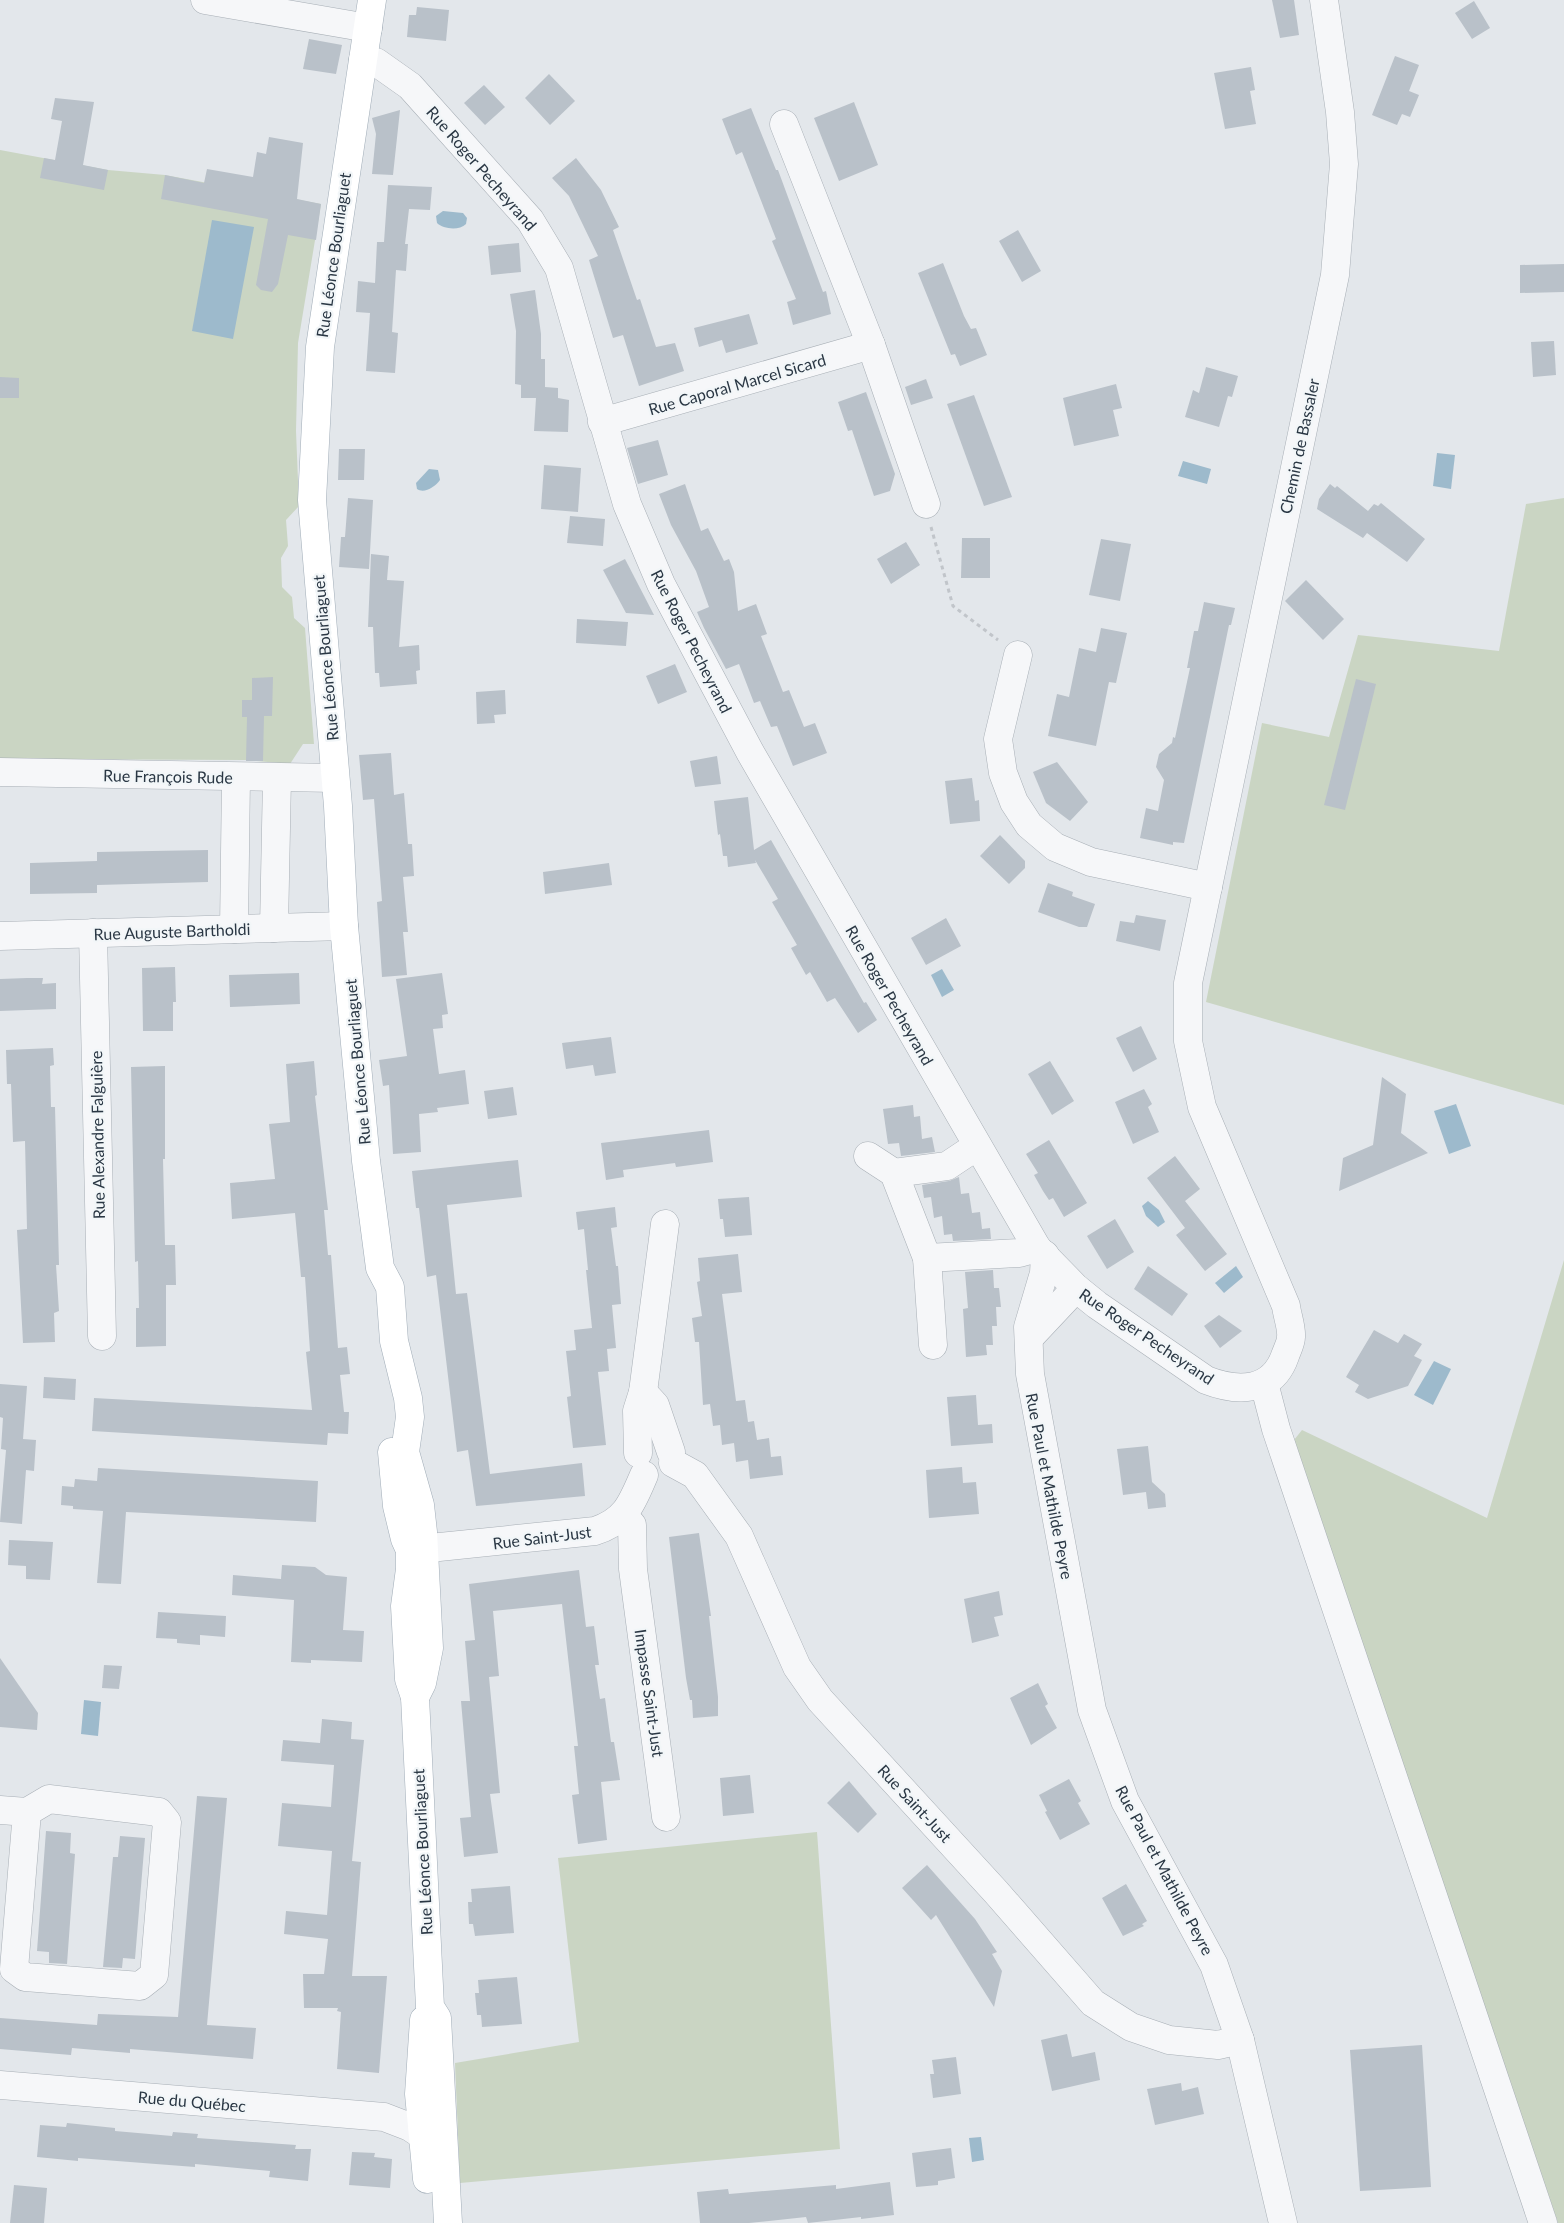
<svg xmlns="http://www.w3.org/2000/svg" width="1564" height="2223" viewBox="0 0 1564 2223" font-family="Lato,sans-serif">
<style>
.green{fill:#cad5c3}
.water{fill:#9dbacc}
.building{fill:#b9c1c9}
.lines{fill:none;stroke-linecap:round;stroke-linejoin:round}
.minor-casing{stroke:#a8afb6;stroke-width:29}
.major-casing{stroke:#a1adb8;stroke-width:29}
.path{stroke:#c1c5ca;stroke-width:3;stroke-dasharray:4 4;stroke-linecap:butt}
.minor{stroke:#f6f7f9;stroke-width:28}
.major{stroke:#fff;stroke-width:28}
.labels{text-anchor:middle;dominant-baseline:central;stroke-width:4.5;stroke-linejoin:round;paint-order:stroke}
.street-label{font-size:16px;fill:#2a3744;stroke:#f2f6f8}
</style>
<rect width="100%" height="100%" fill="#e3e7eb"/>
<g class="green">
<polygon points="0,150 108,170 165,175 321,204 298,343 296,431 299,506 286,520 288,546 281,558 282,587 292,597 294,618 305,628 314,744 303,744 290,764 246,760 0,759"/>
<polygon points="1564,498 1564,1105 1206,1002 1262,723 1329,737 1358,635 1499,651 1526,504"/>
<polygon points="1564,1260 1564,2223 1558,2223 1290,1445 1302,1430 1487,1518"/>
<polygon points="817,1832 840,2149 460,2183 455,2063 579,2042 558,1858"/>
</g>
<g class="water">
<path d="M443,211L463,213L467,218L466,224C459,231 443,229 437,223L436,216Z"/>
<polygon points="212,220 254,227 233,339 192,331"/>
<polygon points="1437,453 1455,455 1451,489 1433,486"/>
<polygon points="1183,461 1211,469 1207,484 1178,476"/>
<path d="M429,469L438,470L440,480C435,487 424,494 417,489L416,483Z"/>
<polygon points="942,969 954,990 942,997 931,975"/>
<polygon points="1456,1104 1471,1146 1449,1154 1434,1111"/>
<polygon points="1148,1201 1159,1210 1165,1222 1158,1227 1146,1216 1142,1206"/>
<polygon points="1236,1266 1243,1277 1224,1293 1215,1283"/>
<polygon points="1434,1361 1451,1369 1433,1405 1414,1395"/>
<polygon points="84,1700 101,1702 98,1736 81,1734"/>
<polygon points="981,2137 984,2160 972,2162 969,2138"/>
</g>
<g class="building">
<polygon points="1272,0 1294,0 1299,35 1280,38"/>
<polygon points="1474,1 1490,28 1472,39 1455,13"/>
<polygon points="417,7 449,10 446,41 407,37 409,15 416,15"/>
<polygon points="309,39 342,45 336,74 303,69"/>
<polygon points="1395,56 1419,65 1409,91 1419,95 1410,117 1402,114 1397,125 1372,115"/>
<polygon points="1251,67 1255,90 1250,91 1256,124 1225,129 1214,73"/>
<polygon points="549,74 575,101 550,125 525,98"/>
<polygon points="484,85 505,107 485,125 464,103"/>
<polygon points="55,98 94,102 83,165 108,170 104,190 40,178 44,158 55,160 62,121 51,119"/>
<polygon points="854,102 878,165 839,181 814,118"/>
<polygon points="751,108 776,170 778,170 823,292 826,291 831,314 793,325 787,302 796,299 772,241 776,239 742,152 736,155 722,119"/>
<polygon points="400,110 393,175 372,174 376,134 372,118"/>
<polygon points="269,137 303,143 297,199 321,204 316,240 288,235 278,284 272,292 261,290 256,285 268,219 161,199 165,175 204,183 207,169 253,177 257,152 266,154"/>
<polygon points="576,158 601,190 619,227 613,230 637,300 640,299 656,347 675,343 684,371 639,386 623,335 613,338 589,260 598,256 569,196 552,178"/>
<polygon points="388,185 432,187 430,210 409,209 405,244 408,244 406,271 396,270 392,332 398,333 395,373 366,371 370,313 356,312 358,281 375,283 377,242 384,242"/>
<polygon points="1018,230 1041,271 1022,282 999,241"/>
<polygon points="519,243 521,272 491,275 488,246"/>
<polygon points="943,263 964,316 971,329 976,328 987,355 960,366 955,354 951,355 918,273"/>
<polygon points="1564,264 1564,292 1520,293 1520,265"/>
<polygon points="535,290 541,334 541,359 545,359 545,387 558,388 558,398 569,400 568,432 534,431 536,398 521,398 521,385 515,384 516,331 510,294"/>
<polygon points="749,314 758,344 726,353 722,340 699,347 694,328"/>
<polygon points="1554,341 1556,375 1533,377 1531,342"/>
<polygon points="1206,367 1238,376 1232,397 1228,396 1219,427 1185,417 1193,390 1199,393"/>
<polygon points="0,377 19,378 19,398 0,398"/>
<polygon points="926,379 933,398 911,405 905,387"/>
<polygon points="1116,384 1122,408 1113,410 1119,436 1074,446 1063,398"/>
<polygon points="866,392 895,474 890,491 874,496 852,430 848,431 838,402"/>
<polygon points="974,395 1012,497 984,506 947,404"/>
<polygon points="658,440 668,475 638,484 627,448"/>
<polygon points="339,449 365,449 364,480 338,480"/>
<polygon points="544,465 581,468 578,512 541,509"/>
<polygon points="685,484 701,531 708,528 724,561 729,559 734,572 738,611 756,604 767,634 761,636 783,692 789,690 804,727 815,723 827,753 793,766 777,726 771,727 760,701 754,703 739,664 726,669 704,628 697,612 709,607 696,571 671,525 659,494"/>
<polygon points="1330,484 1335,488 1337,486 1368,511 1374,504 1378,506 1381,503 1425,539 1407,562 1367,533 1363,538 1317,509 1319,499"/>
<polygon points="348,498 373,500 369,569 339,567 341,537 345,537"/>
<polygon points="570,516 605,519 603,546 567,543"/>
<polygon points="962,538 990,538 990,578 961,578"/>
<polygon points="1101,539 1131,544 1120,601 1089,595"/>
<polygon points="906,542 920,565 891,584 877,559"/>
<polygon points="371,554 389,556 387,580 404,581 399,647 419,645 420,670 416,671 417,684 380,687 379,673 375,673 373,627 368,627"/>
<polygon points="625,559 654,615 626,613 603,570"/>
<polygon points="1306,580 1344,619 1323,640 1285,601"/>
<polygon points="1204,602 1235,608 1231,625 1229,625 1184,843 1173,842 1173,845 1140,838 1146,808 1158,811 1164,780 1156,767 1159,754 1172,743 1173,737 1175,738 1190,668 1187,668 1194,631 1198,631"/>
<polygon points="577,619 628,622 626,646 576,643"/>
<polygon points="1101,628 1127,633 1116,683 1109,682 1096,746 1048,736 1057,694 1069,697 1079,648 1096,652"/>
<polygon points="675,664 687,692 658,704 646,676"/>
<polygon points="273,677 272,716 264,716 263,761 246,761 247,717 242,717 242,700 252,700 252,678"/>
<polygon points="1356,679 1376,684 1345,810 1324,805"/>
<polygon points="505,690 506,714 494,715 495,723 477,724 476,692"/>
<polygon points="391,753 394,795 404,793 408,844 412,844 414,876 403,877 408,932 403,932 407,975 382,977 377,902 382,901 374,799 363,800 359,755"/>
<polygon points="717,756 721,784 695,787 690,761"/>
<polygon points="1057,762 1088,802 1070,821 1046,803 1033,772"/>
<polygon points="972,778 975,801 979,800 980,821 950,824 945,781"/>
<polygon points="748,797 754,850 771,840 864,1003 866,1002 877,1020 858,1033 835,998 827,1002 810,972 806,975 791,948 797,945 772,902 778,899 755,860 756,863 728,867 727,856 723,856 720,834 718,835 714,801"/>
<polygon points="1000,835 1025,861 1025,868 1009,884 980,856"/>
<polygon points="208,850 208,882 97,885 97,893 30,894 30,863 97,861 97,852"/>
<polygon points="609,863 612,885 545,894 543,872"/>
<polygon points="1048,883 1073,892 1072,896 1095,904 1087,927 1079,927 1038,912"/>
<polygon points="1136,915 1166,920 1160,951 1116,941 1120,921 1134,923"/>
<polygon points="946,918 961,946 926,965 911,938"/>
<polygon points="175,967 176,1002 173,1002 173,1031 143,1031 142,968"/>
<polygon points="299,973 300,1004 230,1007 229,975"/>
<polygon points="442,973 448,1014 442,1015 443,1028 433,1029 439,1074 465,1070 469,1104 437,1108 438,1112 419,1114 421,1152 393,1154 389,1085 383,1086 379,1060 407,1056 396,979"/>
<polygon points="27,978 43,978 42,984 56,983 56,1009 0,1011 0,979"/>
<polygon points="1141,1026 1157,1059 1133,1072 1116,1038"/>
<polygon points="611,1037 616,1073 595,1076 593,1065 566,1069 562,1043"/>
<polygon points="53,1048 54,1065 50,1066 51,1107 55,1107 59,1265 56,1265 59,1311 54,1313 55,1342 23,1343 17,1230 27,1229 25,1141 13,1142 11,1084 7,1084 6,1050"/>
<polygon points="314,1061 317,1095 315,1096 328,1210 324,1210 328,1255 331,1255 338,1348 347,1347 350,1374 340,1375 344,1412 349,1412 348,1434 328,1433 327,1445 92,1431 94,1398 312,1410 306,1352 310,1351 305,1277 301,1277 295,1213 232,1219 230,1183 275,1179 269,1124 290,1122 286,1064"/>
<polygon points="1050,1061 1074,1101 1052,1115 1028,1074"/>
<polygon points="165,1066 165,1159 163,1159 165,1245 175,1245 176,1285 166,1285 166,1346 136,1347 136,1308 139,1308 138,1261 135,1262 131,1067"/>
<polygon points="1382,1077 1406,1094 1401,1133 1428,1153 1339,1191 1343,1158 1373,1145"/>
<polygon points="513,1087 517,1115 488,1119 484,1091"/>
<polygon points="1144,1089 1152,1104 1148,1107 1159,1132 1133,1144 1115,1102"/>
<polygon points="913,1105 914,1117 920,1116 922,1139 932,1137 935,1152 901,1156 899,1143 888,1144 883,1109"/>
<polygon points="709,1130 713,1162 676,1167 675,1163 623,1170 624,1177 606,1180 601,1143"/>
<polygon points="1049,1140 1087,1203 1064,1217 1053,1198 1049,1200 1043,1191 1034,1175 1038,1173 1026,1154"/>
<polygon points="1175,1156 1200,1189 1185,1201 1227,1254 1205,1271 1176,1235 1185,1228 1147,1178"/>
<polygon points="518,1160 522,1197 447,1205 456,1294 467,1293 490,1474 582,1463 585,1496 476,1506 468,1450 457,1452 436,1275 427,1277 419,1208 416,1208 412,1171"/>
<polygon points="959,1177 961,1194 969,1193 972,1213 980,1212 982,1229 990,1228 991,1239 953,1241 952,1234 944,1235 942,1216 934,1218 931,1197 924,1198 922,1185 949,1181"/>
<polygon points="749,1197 752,1235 725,1237 723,1219 720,1219 718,1199"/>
<polygon points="615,1207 617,1227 611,1228 616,1266 618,1266 621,1304 612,1305 616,1348 607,1349 609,1371 598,1372 606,1445 573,1448 567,1397 571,1396 566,1351 576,1350 574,1330 592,1328 586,1270 588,1270 584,1229 578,1230 576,1212"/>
<polygon points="1115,1219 1134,1252 1107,1269 1087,1236"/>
<polygon points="738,1254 742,1292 722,1294 736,1401 745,1400 748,1422 754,1421 757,1440 769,1438 771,1457 781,1456 783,1475 750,1479 748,1460 736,1462 734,1443 722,1445 720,1425 713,1426 710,1404 703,1405 699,1342 695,1342 692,1318 702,1316 697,1282 700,1281 698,1258"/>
<polygon points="1148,1266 1188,1294 1172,1316 1134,1289"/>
<polygon points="993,1270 994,1288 999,1288 1001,1307 996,1307 997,1326 992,1326 993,1345 986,1345 987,1355 966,1357 963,1309 968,1308 965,1272"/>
<polygon points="1219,1315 1242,1331 1220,1348 1204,1326"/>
<polygon points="1374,1330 1398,1343 1404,1334 1422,1344 1414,1356 1422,1360 1408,1386 1368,1399 1355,1392 1359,1385 1346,1377"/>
<polygon points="44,1377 76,1379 75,1400 43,1398"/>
<polygon points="0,1384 27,1386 23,1439 36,1440 34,1471 26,1470 22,1524 0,1522 6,1450 1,1449 3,1418 0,1417"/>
<polygon points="976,1395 978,1425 992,1424 993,1443 951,1446 947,1397"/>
<polygon points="1148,1446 1152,1482 1165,1494 1166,1507 1148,1509 1146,1492 1123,1495 1117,1449"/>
<polygon points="962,1467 963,1483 976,1482 979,1514 929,1518 926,1470"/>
<polygon points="98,1468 318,1481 316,1522 126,1512 121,1584 97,1583 103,1511 73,1509 73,1506 61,1505 62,1486 74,1487 75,1479 97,1481"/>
<polygon points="699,1533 711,1616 709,1616 718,1697 718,1716 693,1718 692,1700 690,1700 686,1678 669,1537"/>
<polygon points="9,1540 53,1542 50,1580 26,1579 26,1566 8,1565"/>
<polygon points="282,1565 315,1567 326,1575 347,1577 343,1630 364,1631 362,1662 311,1660 311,1663 291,1662 294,1600 232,1595 233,1575 281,1579"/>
<polygon points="579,1570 586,1627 594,1626 599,1665 595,1665 600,1699 605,1698 611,1742 614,1742 620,1780 601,1782 607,1840 578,1844 572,1795 579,1794 574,1746 578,1746 562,1604 493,1611 499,1676 489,1677 500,1793 490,1794 498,1853 464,1857 460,1818 471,1817 461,1701 470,1701 465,1641 475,1640 469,1584"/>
<polygon points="999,1591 1003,1615 994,1617 999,1636 972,1643 964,1599"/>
<polygon points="158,1612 226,1616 225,1637 200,1635 200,1645 177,1643 177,1639 156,1638"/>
<polygon points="0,1658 38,1713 37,1730 0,1727"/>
<polygon points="104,1665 122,1666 119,1689 102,1688"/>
<polygon points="1038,1683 1048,1704 1045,1706 1057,1728 1031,1745 1010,1698"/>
<polygon points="322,1719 352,1722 351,1739 364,1740 352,1861 361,1862 352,1976 387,1976 379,2073 337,2069 341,2012 337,2011 338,2008 304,2008 303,1974 324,1974 328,1939 284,1934 286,1911 327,1915 332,1851 278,1846 282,1803 331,1807 334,1765 281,1761 283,1740 320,1743"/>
<polygon points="750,1775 754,1813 723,1816 720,1778"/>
<polygon points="1069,1779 1081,1801 1078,1803 1090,1824 1060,1840 1045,1812 1047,1811 1039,1795"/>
<polygon points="849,1781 877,1814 858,1833 827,1803"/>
<polygon points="197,1796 227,1798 207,2025 256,2028 253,2059 130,2049 130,2053 72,2048 71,2055 0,2049 0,2018 97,2025 98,2014 178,2017"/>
<polygon points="46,1831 71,1833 70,1853 75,1854 67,1964 49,1963 49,1952 37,1951"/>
<polygon points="120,1836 145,1838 135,1959 123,1958 122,1968 103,1967 113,1857 118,1857"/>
<polygon points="927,1865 975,1919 997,1952 992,1954 1002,1971 994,2007 936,1915 931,1920 902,1888"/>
<polygon points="1126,1884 1147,1921 1142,1924 1144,1926 1123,1936 1102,1898"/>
<polygon points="510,1886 514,1933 475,1936 473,1924 469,1924 468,1902 472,1902 471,1889"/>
<polygon points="517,1977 522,2024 482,2027 481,2015 477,2015 475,1993 479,1993 478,1980"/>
<polygon points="1067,2034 1072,2057 1095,2052 1100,2080 1052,2091 1041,2040"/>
<polygon points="1422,2045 1431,2187 1360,2191 1350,2050"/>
<polygon points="956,2057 961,2094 933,2098 930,2074 934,2074 932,2060"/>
<polygon points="1181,2083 1182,2091 1198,2087 1204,2114 1155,2125 1147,2089"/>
<polygon points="67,2123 115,2128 115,2131 172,2136 173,2132 198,2134 197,2138 296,2145 295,2149 311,2149 308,2181 269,2177 270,2171 195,2164 195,2167 78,2158 78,2161 37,2157 40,2125 66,2127"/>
<polygon points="951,2148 955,2178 938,2181 938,2185 916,2187 912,2153"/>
<polygon points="352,2152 375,2153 374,2157 392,2159 390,2188 349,2185"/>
<polygon points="890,2182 894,2215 861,2219 861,2217 808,2223 806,2217 749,2223 700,2223 697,2192 728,2189 729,2194 836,2185 836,2189"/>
<polygon points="14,2185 47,2188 44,2223 10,2223"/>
</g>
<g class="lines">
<g class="minor-casing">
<g id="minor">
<polyline points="205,0 368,28"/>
<path d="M363,60L376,62L410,86L530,220L559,268L627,504L661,584L750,752L1037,1248L1076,1288L1097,1305L1206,1380C1237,1392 1272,1393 1285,1356C1287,1350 1291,1343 1291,1337C1292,1328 1287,1315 1286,1306L1202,1107L1188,1041V983L1335,275L1344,164L1340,112L1324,0"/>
<polyline points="784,124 871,345 926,504"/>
<polyline points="602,422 871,345"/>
<polyline points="1018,655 998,739 1003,773 1014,802 1029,825 1055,847 1091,862 1208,887"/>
<polyline points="0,772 335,778"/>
<polyline points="274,928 277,778"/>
<polyline points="234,929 236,777"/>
<polyline points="93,933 102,1336"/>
<polyline points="0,936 344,926"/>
<polyline points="868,1156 894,1173 927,1258 933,1345"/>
<polyline points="894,1173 947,1166 977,1146"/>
<polyline points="1045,1255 1044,1273 1028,1327 1030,1374 1092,1710 1125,1801 1214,1965 1240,2040 1283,2223"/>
<polyline points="927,1258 1019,1253 1037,1248"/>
<polyline points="1030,1337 1076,1288"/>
<polyline points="1264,1383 1276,1429 1543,2223"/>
<polyline points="643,1392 655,1405 671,1452"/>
<polyline points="638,1453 637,1411 643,1392 665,1224"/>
<polyline points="673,1463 695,1475 739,1536 797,1667 820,1700 996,1892 1093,2003 1131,2027 1169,2040 1218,2045 1240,2040"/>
<polyline points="624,1516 632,1525 633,1569 666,1817"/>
<path d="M410,1550L595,1531C626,1521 632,1503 644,1475"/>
<polyline points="0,1810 27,1812 49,1799 159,1812 167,1822 154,1975 140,1986 25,1977 14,1969 27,1812"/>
<polyline points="0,2085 384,2117 410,2127 422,2135 443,2135"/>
</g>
</g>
<g class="major-casing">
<g id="major">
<polyline points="372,0 320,347 312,500 338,806 344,926 366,1161 380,1268 390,1287 394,1341 408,1398 410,1417 405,1452 420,1505 423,1532 429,1648 422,1683 415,1697"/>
<polyline points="392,1452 397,1506 405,1539 410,1550 410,1569 405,1606 409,1679 415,1697 430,2007 437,2018 448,2223"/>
<polyline points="424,2020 419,2094 427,2179"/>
</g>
</g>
<polyline class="path" points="931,527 953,606 998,640"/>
<use href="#minor" class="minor"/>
<use href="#major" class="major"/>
</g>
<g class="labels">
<g class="street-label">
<text transform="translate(482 168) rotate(49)">Rue Roger Pecheyrand</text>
<text transform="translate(333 255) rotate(-82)">Rue Léonce Bourliaguet</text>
<text transform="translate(737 384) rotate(-16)">Rue Caporal Marcel Sicard</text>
<text transform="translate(1299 446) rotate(-78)">Chemin de Bassaler</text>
<text transform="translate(692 641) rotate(63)">Rue Roger Pecheyrand</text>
<text transform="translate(325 658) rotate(-95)">Rue Léonce Bourliaguet</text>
<text transform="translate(168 776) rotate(1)">Rue François Rude</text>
<text transform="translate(172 931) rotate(-2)">Rue Auguste Bartholdi</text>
<text transform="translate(890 995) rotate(60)">Rue Roger Pecheyrand</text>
<text transform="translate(357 1062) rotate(-95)">Rue Léonce Bourliaguet</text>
<text transform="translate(97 1135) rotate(-91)">Rue Alexandre Falguière</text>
<text transform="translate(1147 1336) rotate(34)">Rue Roger Pecheyrand</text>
<text transform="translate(1050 1486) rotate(79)">Rue Paul et Mathilde Peyre</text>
<text transform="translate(542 1537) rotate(-7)">Rue Saint-Just</text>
<text transform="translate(650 1693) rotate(82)">Impasse Saint-Just</text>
<text transform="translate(915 1803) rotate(47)">Rue Saint-Just</text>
<text transform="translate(422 1852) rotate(-93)">Rue Léonce Bourliaguet</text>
<text transform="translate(1165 1870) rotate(62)">Rue Paul et Mathilde Peyre</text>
<text transform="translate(192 2101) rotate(5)">Rue du Québec</text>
</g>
</g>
</svg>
